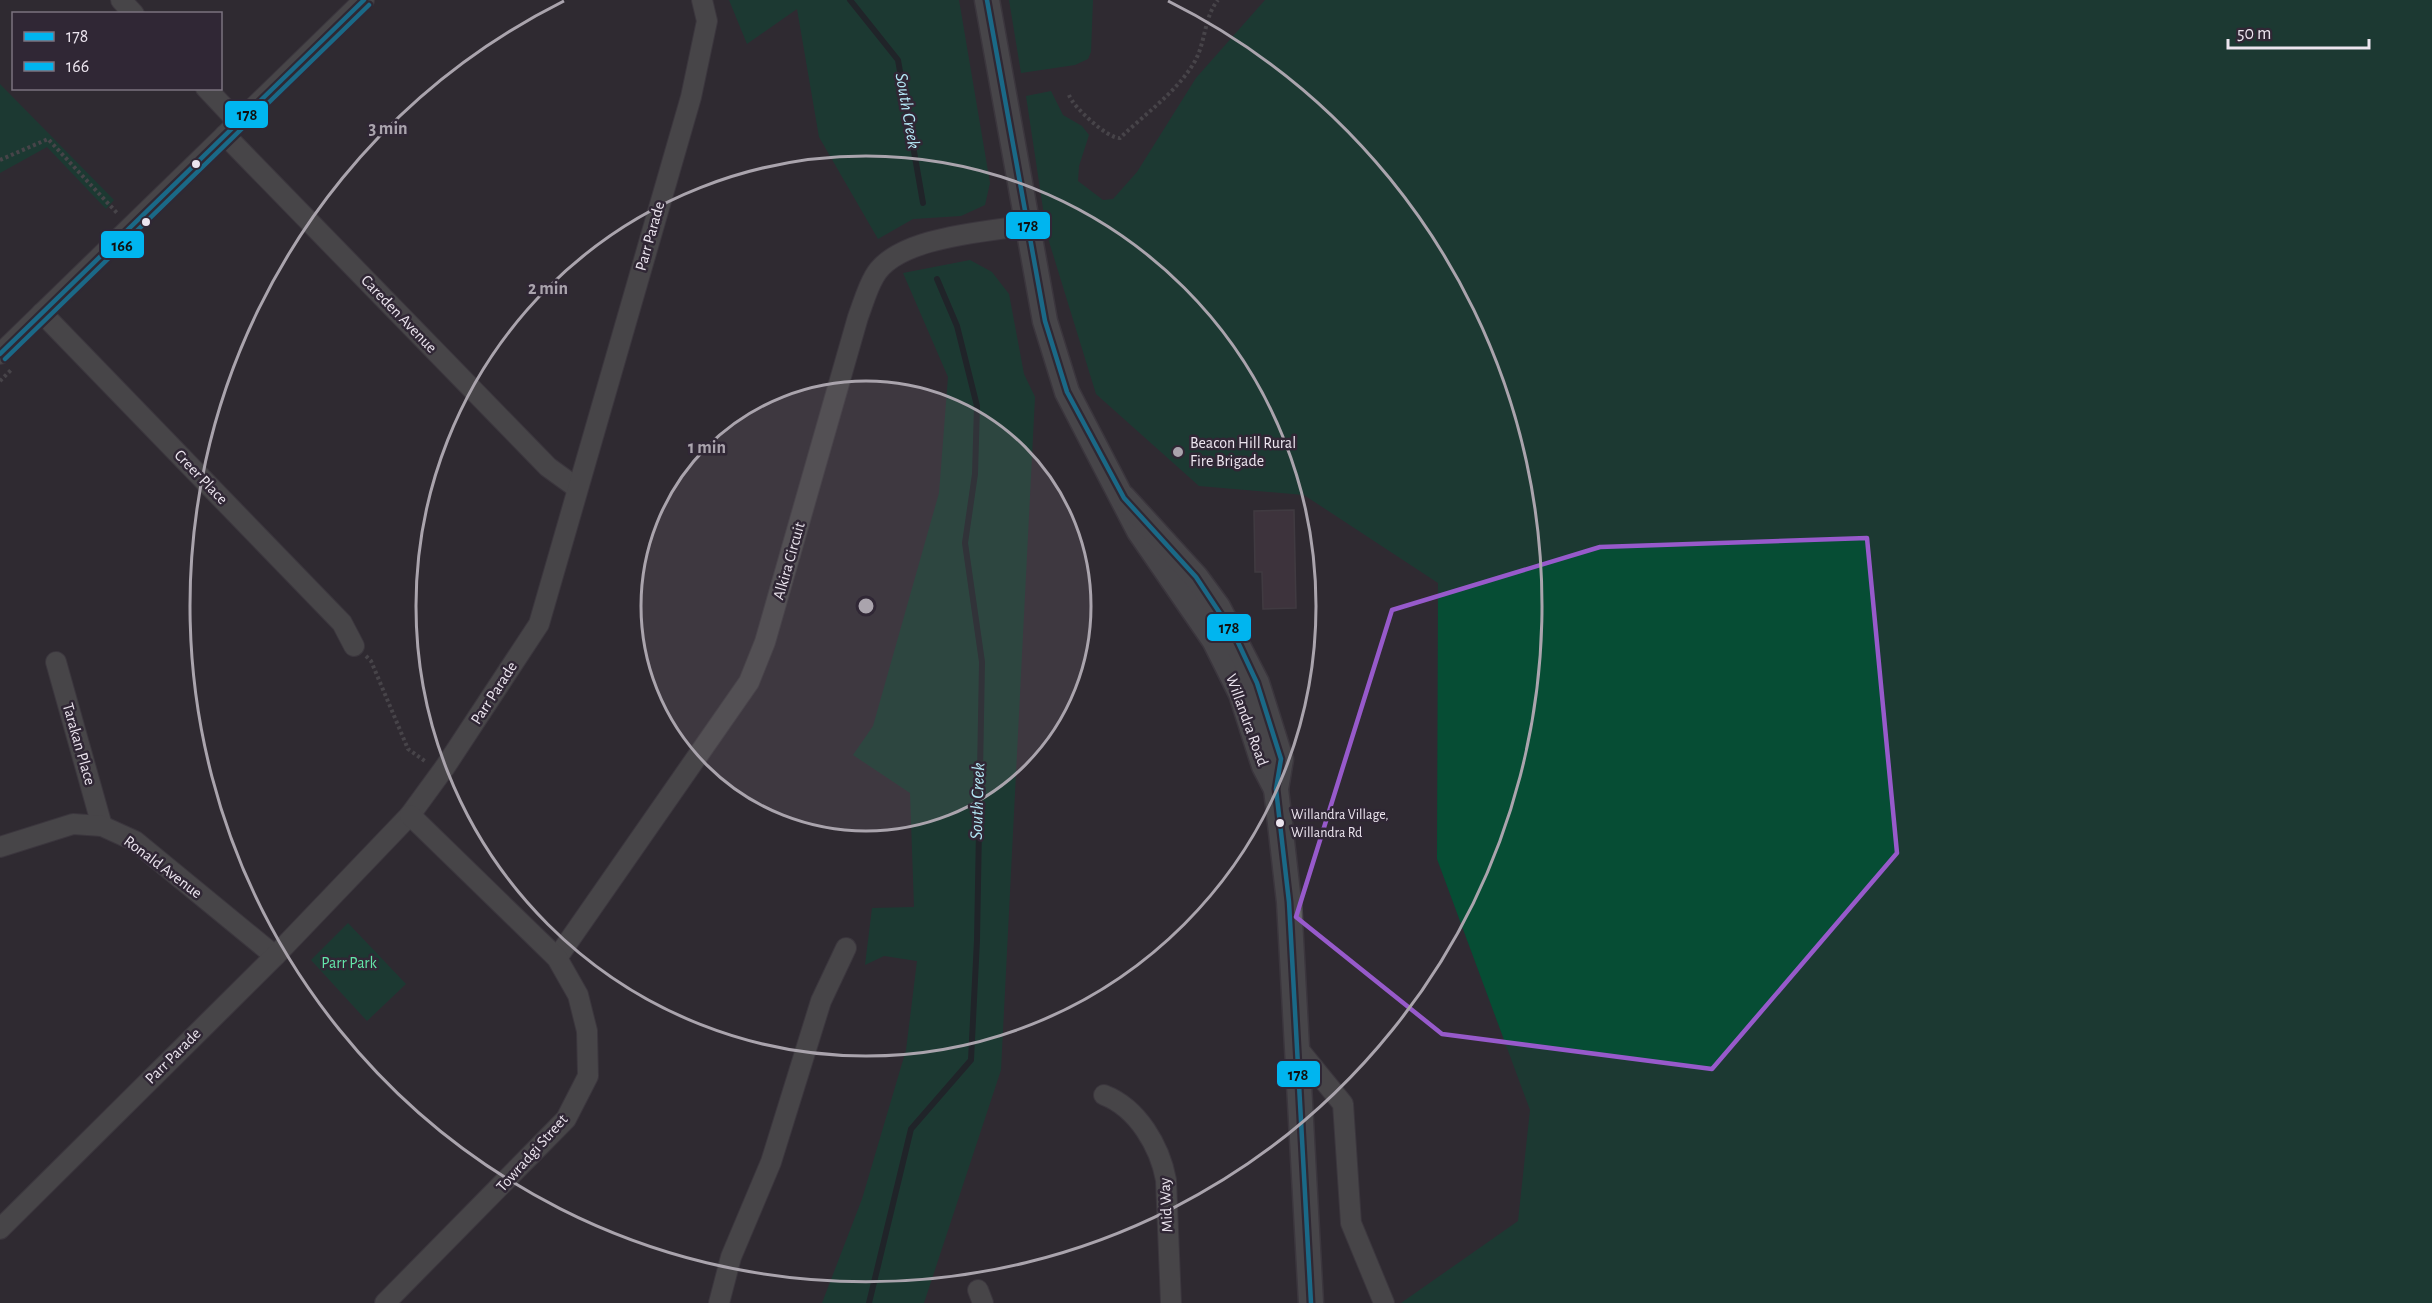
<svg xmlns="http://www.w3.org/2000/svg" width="2432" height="1303" viewBox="0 0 2432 1303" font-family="'Alegreya Sans',sans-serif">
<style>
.green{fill:#064d34}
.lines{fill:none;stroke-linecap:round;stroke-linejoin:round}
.stream{stroke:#0f1d21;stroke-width:6}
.building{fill:#4f3f49;stroke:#554f54;stroke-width:1.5}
.minor-casing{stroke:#49454c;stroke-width:22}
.major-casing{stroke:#49454c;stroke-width:27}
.path{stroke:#656466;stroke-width:4;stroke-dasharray:3 3;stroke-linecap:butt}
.minor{stroke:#646664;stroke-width:20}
.major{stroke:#656667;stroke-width:24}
.bus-1-casing{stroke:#302735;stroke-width:9}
.bus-2-casing{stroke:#302735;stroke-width:9}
.bus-1{stroke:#00b5ef;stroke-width:4.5}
.bus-2{stroke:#00b5ef;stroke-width:4.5}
.marked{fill:none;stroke:#975acb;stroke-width:4.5;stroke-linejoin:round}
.ring{fill:none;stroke:#aaa4ad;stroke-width:3}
.bus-dot{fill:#ece5ef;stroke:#302735;stroke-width:2}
.poi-dot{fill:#aaa4ad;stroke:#302735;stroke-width:2}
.labels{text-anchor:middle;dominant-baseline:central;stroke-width:5;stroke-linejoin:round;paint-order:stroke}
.bus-label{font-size:14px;fill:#ece5ef;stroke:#302735;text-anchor:start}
.street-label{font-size:16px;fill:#ece5ef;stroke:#302735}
.poi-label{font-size:16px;fill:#ece5ef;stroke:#302735;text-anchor:start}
.park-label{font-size:16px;fill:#64e6aa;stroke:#302735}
.water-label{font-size:18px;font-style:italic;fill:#b4e9f7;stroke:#302735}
.centre{fill:#aaa4ad;stroke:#302735;stroke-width:3}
.ring-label{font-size:18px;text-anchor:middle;font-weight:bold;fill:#aaa4ad;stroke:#302735;stroke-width:5;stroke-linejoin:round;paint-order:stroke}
.line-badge{stroke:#302735;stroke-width:2}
.pale-badge-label{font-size:16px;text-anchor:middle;font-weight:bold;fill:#111}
</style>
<rect width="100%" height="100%" fill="#2f2a32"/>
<g class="green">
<polygon points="729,0 959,0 990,183 985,205 961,216 913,219 878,239 819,137 797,9 747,44"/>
<polygon points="1009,0 1093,0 1091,52 1088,59 1075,65 1021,73"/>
<polygon points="1265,0 2432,0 2432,1303 1401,1303 1518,1221 1530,1110 1437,859 1438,583 1304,495 1199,486 1096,394 1047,235 1026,96 1051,91 1063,115 1082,126 1089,135 1079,166 1078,181 1103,200 1113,199 1137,172 1196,78"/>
<polygon points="0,84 114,200 106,209 47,147 0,173"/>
<polygon points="970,260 992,272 1009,294 1024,374 1035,397 1001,1070 924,1303 822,1303 862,1199 906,1050 917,961 884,956 865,965 872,908 914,907 910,793 853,755 873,726 939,493 948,377 903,273"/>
<polygon points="348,923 406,984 367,1021 311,960"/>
</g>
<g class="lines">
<g class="stream">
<polyline points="850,0 898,60 923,203"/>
<polyline points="869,1303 911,1129 971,1060 977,940 982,662 965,543 975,474 977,406 957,326 937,279"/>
</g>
</g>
<polygon class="building" points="1294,510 1296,608 1263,609 1262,572 1255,572 1254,511"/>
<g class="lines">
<g class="minor-casing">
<g id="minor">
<polyline points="121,0 134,14"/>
<polyline points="206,88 238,122"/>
<polyline points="225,135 548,467 577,488"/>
<polyline points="42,313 342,623 354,646"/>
<polyline points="0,354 364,0"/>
<polyline points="56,662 102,826"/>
<polyline points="0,847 73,824 102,826 135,841 275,956"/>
<path d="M557,958L749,682L765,642L858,317C863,304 867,289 874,277C895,237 985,232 1028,225"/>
<polyline points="1295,1045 1343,1104 1351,1223 1384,1303"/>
<path d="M1104,1095C1138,1108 1160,1147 1166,1180L1171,1303"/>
<polyline points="0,1229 275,956 410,815 445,767 539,624 691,97 707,21 702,0"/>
<polyline points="978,1290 983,1303"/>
<polyline points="385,1303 566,1119 588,1076 587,1031 578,995 557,958 410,815"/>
<polyline points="719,1303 731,1257 771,1162 821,1001 846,948"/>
</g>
</g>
<g class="major-casing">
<g id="major">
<polyline points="987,0 1045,321 1067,392 1139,531 1214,640 1241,694 1264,766 1276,789"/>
<polyline points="1124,498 1196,577 1218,607 1257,683 1281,759 1276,789 1289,902 1311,1303"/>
</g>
</g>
<g class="path">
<path d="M1069,95C1073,107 1108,139 1120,138C1145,114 1178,91 1195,61C1206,41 1204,17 1218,0"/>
<polyline points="0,160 48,139 118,214"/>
<polyline points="0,381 12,369"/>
<polyline points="366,656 371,661 408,749 426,762"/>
</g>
<use href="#minor" class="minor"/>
<use href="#major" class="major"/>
<g class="bus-1-casing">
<g id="bus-1">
<polyline points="987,0 1045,321 1067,392 1124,498 1196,577 1235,636 1257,683 1281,759 1276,789 1289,902 1311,1303"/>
<polyline points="0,354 364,0"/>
</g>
</g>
<g class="bus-2-casing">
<polyline id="bus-2" points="5,359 369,5"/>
</g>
<use href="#bus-1" class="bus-1"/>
<use href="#bus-2" class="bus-2"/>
</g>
<path d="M0 0H2432V1303H0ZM1867,538L1897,853L1712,1069L1442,1034L1296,917L1392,610L1600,547Z" fill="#2f2a32" fill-opacity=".55" fill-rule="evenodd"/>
<path class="marked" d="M1867,538L1897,853L1712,1069L1442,1034L1296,917L1392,610L1600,547Z"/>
<circle cx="866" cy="606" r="225" fill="#aaa4ad" fill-opacity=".12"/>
<g class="ring">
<circle cx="866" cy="606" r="225"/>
<circle cx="866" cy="606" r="450"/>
<path d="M1168 1A676 676 0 1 1 564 1"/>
</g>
<g class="bus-dot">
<circle cx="196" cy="164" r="5"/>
<circle cx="146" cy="222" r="5"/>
<circle cx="1280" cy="823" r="5"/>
</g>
<circle class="poi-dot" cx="1178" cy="452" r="6"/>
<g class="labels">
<g class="bus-label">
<text x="1291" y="815">Willandra Village,<tspan x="1291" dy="18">Willandra Rd</tspan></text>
</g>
<g class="street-label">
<text transform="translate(650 236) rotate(-74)">Parr Parade</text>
<text transform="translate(399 314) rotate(46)">Careden Avenue</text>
<text transform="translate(201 477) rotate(46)">Creer Place</text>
<text transform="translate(789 561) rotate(-74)">Alkira Circuit</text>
<text transform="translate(494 693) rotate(-57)">Parr Parade</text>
<text transform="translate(1247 720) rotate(70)">Willandra Road</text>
<text transform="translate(79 744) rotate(74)">Tarakan Place</text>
<text transform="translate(163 867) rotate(37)">Ronald Avenue</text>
<text transform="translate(173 1056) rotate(-45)">Parr Parade</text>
<text transform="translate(532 1153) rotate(-48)">Towradgi Street</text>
<text transform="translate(1166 1205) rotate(-93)">Mid Way</text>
</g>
<g class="poi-label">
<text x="1190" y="443">Beacon Hill Rural<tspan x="1190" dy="18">Fire Brigade</tspan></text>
</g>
<g class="park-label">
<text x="349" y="963">Parr Park</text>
</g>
<g class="water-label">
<text transform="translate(907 111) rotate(80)">South Creek</text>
<text transform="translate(978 801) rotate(-88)">South Creek</text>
</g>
</g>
<circle cx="866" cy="606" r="9" class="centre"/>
<g class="ring-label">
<text x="388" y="134">3 min</text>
<text x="548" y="294">2 min</text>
<text x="707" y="453">1 min</text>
</g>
<g class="line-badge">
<rect x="224" y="100" width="45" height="29" rx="6" fill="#00b5ef"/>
<rect x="1005" y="211" width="46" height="29" rx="6" fill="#00b5ef"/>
<rect x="100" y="230" width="45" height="29" rx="6" fill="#00b5ef"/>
<rect x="1206" y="613" width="46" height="29" rx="6" fill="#00b5ef"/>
<rect x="1276" y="1060" width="45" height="28" rx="6" fill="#00b5ef"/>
</g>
<g class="pale-badge-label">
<text x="247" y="120">178</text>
<text x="1028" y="231">178</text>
<text x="122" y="251">166</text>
<text x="1229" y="633">178</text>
<text x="1298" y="1080">178</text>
</g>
<rect x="12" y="12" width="210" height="78" fill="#302735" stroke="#7b737f" stroke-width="1.5"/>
<rect x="24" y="32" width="30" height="9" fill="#00b5ef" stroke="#7b737f" stroke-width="1.5"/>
<text x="66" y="42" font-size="18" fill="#ece5ef">178</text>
<rect x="24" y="62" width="30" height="9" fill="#00b5ef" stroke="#7b737f" stroke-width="1.5"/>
<text x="66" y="72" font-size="18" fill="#ece5ef">166</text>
<path d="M2228 39v9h141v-9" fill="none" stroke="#ece5ef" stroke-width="3"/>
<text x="2237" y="39" font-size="18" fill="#ece5ef" stroke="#302735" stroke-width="4.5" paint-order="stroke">50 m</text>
</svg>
